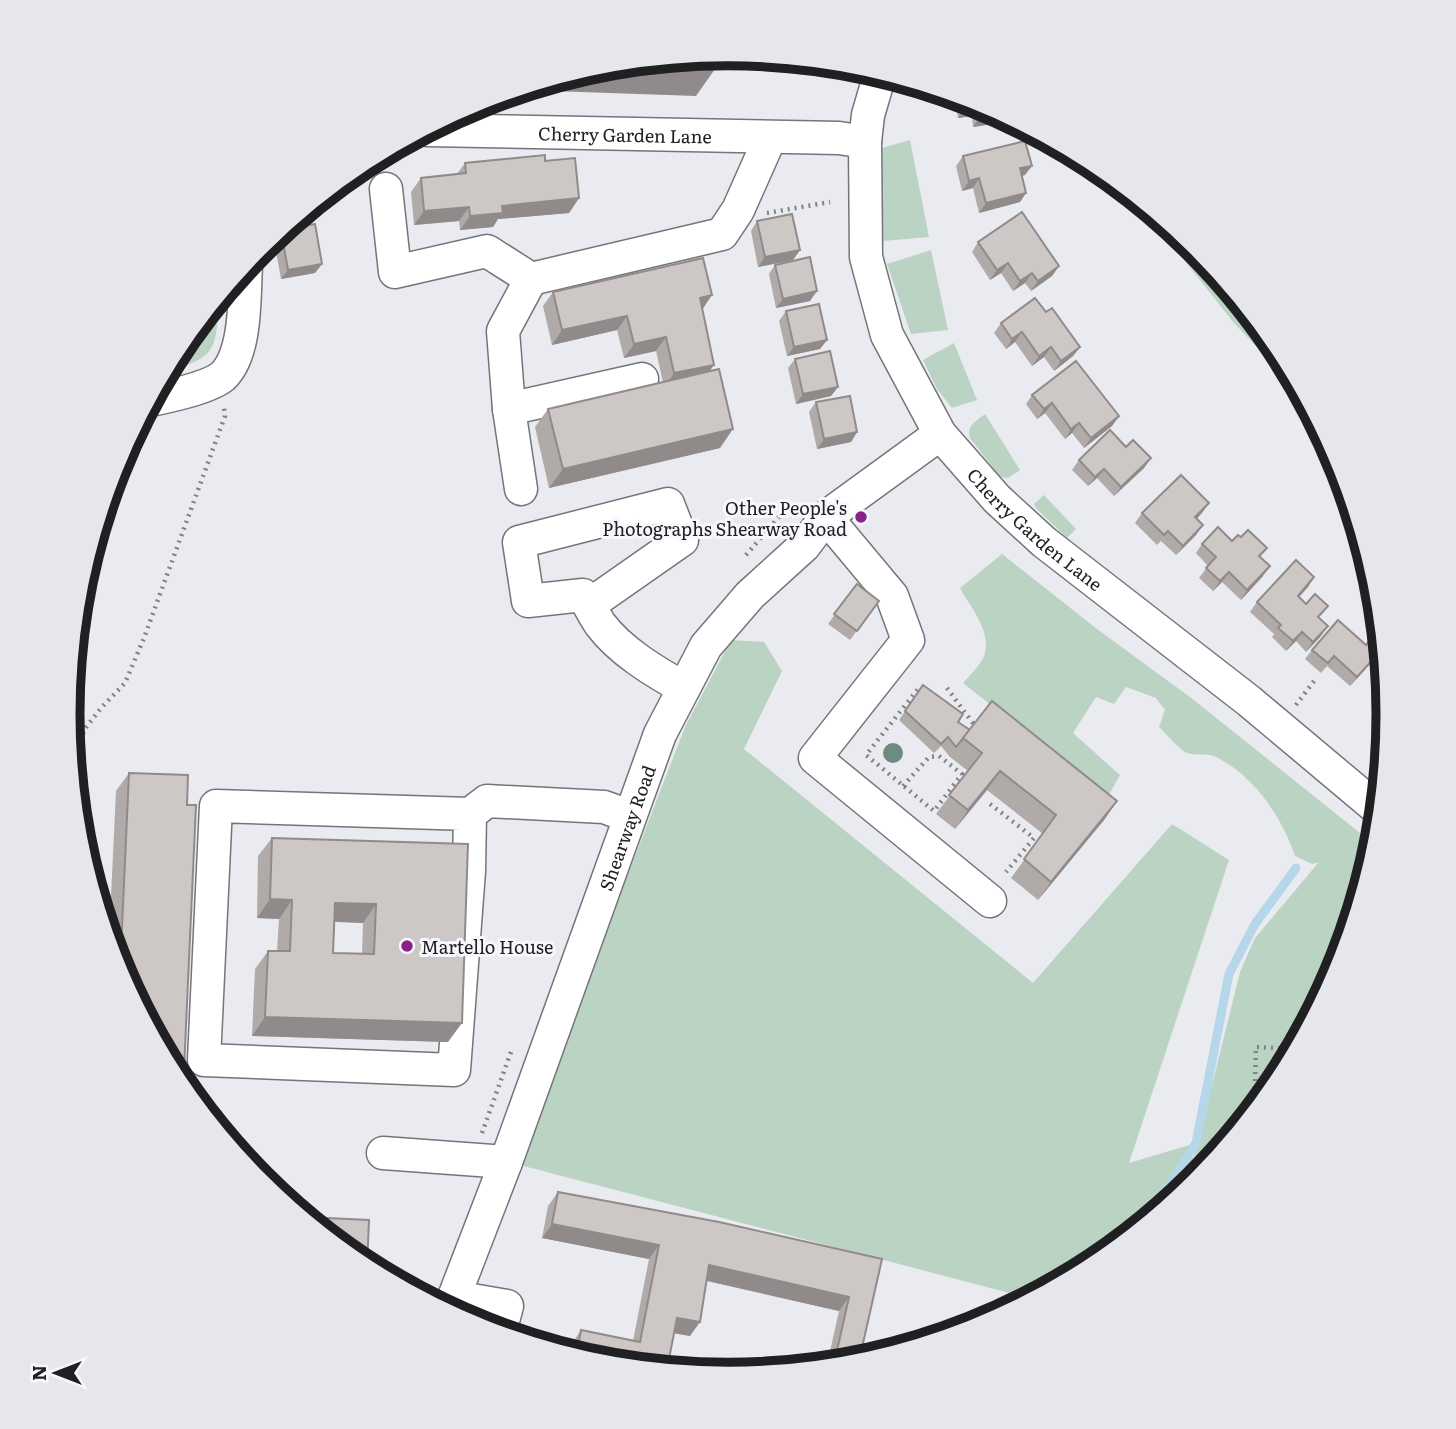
<svg xmlns="http://www.w3.org/2000/svg" width="1456" height="1429" viewBox="0 0 1456 1429" font-family="Literata,serif">
<style>
.green{fill:#bbd3c2}
.lines{fill:none;stroke-linecap:round;stroke-linejoin:round}
.stream{stroke:#b6d7ea;stroke-width:9}
.minor-casing{stroke:#74757a;stroke-width:35}
.path{stroke:#818285;stroke-width:4.5;stroke-dasharray:2 5;stroke-linecap:butt}
.minor{stroke:#fff;stroke-width:32}
.tree{fill:#6d8b7e}
.wall{fill:#b0aba9;fill-rule:evenodd}
.shaded-wall{fill:#908b8a}
.building{fill:#cdc7c5;stroke:#908b8a;stroke-width:2;fill-rule:evenodd}
.poi-dot{fill:#882188;stroke:#f7f8fe;stroke-width:2.5}
.labels{text-anchor:middle;dominant-baseline:central;stroke-width:6;stroke-linejoin:round;paint-order:stroke}
.street-label{font-size:18px;fill:#202022;stroke:#f7f8fe}
.poi-label{font-size:18px;fill:#202022;stroke:#f7f8fe;text-anchor:end}
.rim{fill:none;stroke:#202022;stroke-width:9}
</style>
<rect width="100%" height="100%" fill="#eaebf0"/>
<g class="green">
<polygon points="910,140 929,237 883,241 879,195 882,148"/>
<polygon points="1137,200 1195,248 1277,348 1302,394 1233,322"/>
<polygon points="931,250 948,330 911,334 887,264"/>
<path d="M219,299C216,349 218,357 166,372L179,347Z"/>
<polygon points="954,343 977,400 952,408 937,389 923,360"/>
<path d="M985,414L1020,470L1008,478L1000,477L970,438C966,426 976,421 985,414Z"/>
<polygon points="1044,495 1076,529 1067,538 1036,508 1034,504"/>
<path d="M1002,554L1097,629L1190,697L1375,845L1338,968L1277,1082L1195,1182L1094,1264L1029,1298L516,1164L685,727L731,640L764,642L782,671L744,749L1033,983L1172,824L1229,860L1129,1163L1196,1143L1188,1182L1240,972L1255,938L1319,862L1312,864L1295,856C1282,817 1253,774 1214,756C1206,753 1196,756 1187,753C1178,749 1167,734 1159,727L1165,710L1156,698L1126,687L1114,704L1096,697L1073,733L1120,775L1101,809L1011,721L963,683C970,675 980,666 984,656C993,632 970,607 960,588Z"/>
</g>
<g class="lines">
<polyline class="stream" points="1148,1220 1196,1143 1229,974 1255,924 1296,868"/>
<g class="minor-casing">
<g id="minor">
<path id="s1" d="M880,74L868,115L865,142L866,257L887,335L940,434L997,499L1044,542L1249,701L1379,810"/>
<path id="s2" d="M427,130L839,138L865,142"/>
<polyline points="386,189 395,272 487,251 531,279 722,234 738,210 770,138"/>
<path d="M151,400C169,396 209,388 223,376C247,353 244,296 246,266"/>
<polyline points="509,409 642,379"/>
<polyline points="521,489 509,409 503,331 531,279"/>
<polyline points="826,517 892,596 908,640 815,758 990,901"/>
<path d="M589,605L682,540L668,504L519,542L528,601L583,595C589,605 594,615 600,624C620,651 655,672 684,688"/>
<polygon points="216,806 470,814 469,871 454,1070 204,1060"/>
<polyline points="470,814 487,801 604,807 629,816"/>
<polyline points="383,1153 506,1162"/>
<polyline points="454,1297 507,1306 500,1332"/>
<path id="s3" d="M449,1310L506,1162L660,734L706,646L750,595L804,546L826,517L940,434"/>
</g>
</g>
<g class="path">
<polyline points="767,213 830,202"/>
<polyline points="746,555 785,510 796,505"/>
<polyline points="947,688 975,726"/>
<polyline points="1296,705 1317,677"/>
<polyline points="74,775 84,730 101,708 125,683 144,638 225,416 224,408"/>
<polyline points="903,786 929,757 939,756 962,774 934,811 866,755 918,689"/>
<polyline points="990,804 1034,838 1006,872"/>
<polyline points="1254,1109 1256,1047 1294,1049"/>
<polyline points="482,1133 512,1049"/>
</g>
<use href="#minor" class="minor"/>
</g>
<circle class="tree" cx="893" cy="753" r="10"/>
<g class="wall">
<polygon points="955,97 981,105 999,123 973,127 972,116 958,118"/>
<polygon points="963,156 1025,175 1022,176 1026,193 1020,202 979,213 973,188 962,191 956,166"/>
<polygon points="545,161 579,198 569,213 498,219 493,227 460,230 459,221 414,225 411,192 421,178 457,174 465,163"/>
<polygon points="757,221 800,250 793,260 758,267 751,231"/>
<polygon points="283,230 322,264 315,273 281,279 274,240"/>
<polygon points="978,242 1059,266 1052,276 1031,291 1025,283 1013,291 1001,273 990,280 972,252"/>
<polygon points="775,265 810,301 776,308 769,274"/>
<polygon points="553,292 702,309 720,448 549,488 535,427 548,409 663,382 656,351 624,358 617,330 552,345 543,306"/>
<polygon points="786,311 827,340 820,349 787,356 779,321"/>
<polygon points="1046,312 1080,347 1073,356 1054,371 1044,357 1032,366 1015,342 1006,349 994,333 1001,323"/>
<polygon points="795,359 838,387 831,396 796,404 788,368"/>
<polygon points="1032,395 1119,416 1112,426 1084,448 1072,433 1065,439 1045,413 1037,419 1026,404"/>
<polygon points="816,402 857,432 851,442 817,449 809,412"/>
<polygon points="1126,447 1151,458 1144,468 1114,496 1097,478 1088,486 1072,470 1079,460"/>
<polygon points="1209,503 1197,518 1196,535 1176,555 1161,541 1157,545 1135,523 1142,513"/>
<polygon points="1241,537 1267,548 1260,557 1263,576 1241,600 1222,582 1213,591 1199,578 1208,566 1196,553 1202,544 1232,541"/>
<polygon points="857,584 879,601 850,640 828,624"/>
<polygon points="1308,587 1299,597 1319,618 1321,636 1306,652 1296,641 1286,651 1272,637 1274,634 1250,612 1257,602"/>
<polygon points="1366,645 1380,653 1350,686 1327,666 1321,673 1305,659 1312,650"/>
<polygon points="923,685 958,722 970,730 1117,801 1104,820 1038,900 1011,878 1043,834 987,790 955,829 936,814 968,771 950,757 941,746 934,753 899,720"/>
<polygon points="1383,712 1388,715 1387,730 1377,721"/>
<polygon points="129,773 184,1070 178,1079 118,967 109,938 116,791"/>
<path d="M272,838L468,844L448,1042L252,1036L255,969L268,951H277L279,919L257,918L258,856ZM335,922L363,923L362,954L333,953Z"/>
<polygon points="558,1192 882,1259 856,1362 827,1365 839,1311 707,1281 690,1336 674,1333 668,1364 665,1369 599,1362 569,1353 571,1345 581,1330 633,1341 649,1259 542,1238 548,1206"/>
</g>
<g class="shaded-wall">
<polygon points="612,66 715,69 696,96 523,90 600,67"/>
<polygon points="978,107 972,116 958,118 964,108"/>
<polygon points="999,114 1004,117 999,123 973,127 980,117"/>
<polygon points="1032,166 1025,175 1013,178 1020,168"/>
<polygon points="979,178 973,188 962,191 969,181"/>
<polygon points="1026,193 1020,202 979,213 986,203"/>
<polygon points="579,198 569,213 498,219 493,227 460,230 470,216 502,206"/>
<polygon points="469,207 459,221 414,225 424,211"/>
<polygon points="800,250 793,260 758,267 765,257"/>
<polygon points="1008,263 1001,273 990,280 997,270"/>
<polygon points="322,264 315,273 281,279 288,270"/>
<polygon points="1059,266 1052,276 1031,291 1038,281"/>
<polygon points="1032,273 1025,283 1013,291 1020,281"/>
<polygon points="817,291 810,301 776,308 783,299"/>
<polygon points="712,295 702,310 700,298"/>
<polygon points="627,316 617,330 552,345 562,330"/>
<polygon points="1022,332 1015,342 1006,349 1012,339"/>
<polygon points="666,337 656,351 624,358 634,344"/>
<polygon points="827,340 820,349 787,356 794,347"/>
<polygon points="1051,347 1044,357 1032,366 1039,356"/>
<polygon points="1080,347 1073,356 1054,371 1061,361"/>
<polygon points="714,365 704,379 664,388 674,373"/>
<polygon points="838,387 831,396 796,404 803,394"/>
<polygon points="1052,403 1045,413 1037,419 1044,409"/>
<polygon points="1119,416 1112,426 1084,448 1091,438"/>
<polygon points="1079,423 1072,433 1065,439 1071,429"/>
<polygon points="733,429 720,448 549,488 563,469"/>
<polygon points="857,432 851,442 817,449 824,439"/>
<polygon points="1151,458 1144,468 1114,496 1121,487"/>
<polygon points="1104,469 1097,478 1088,486 1095,477"/>
<polygon points="1209,503 1202,513 1189,527 1195,517"/>
<polygon points="1203,525 1196,535 1176,555 1183,546"/>
<polygon points="1270,566 1263,576 1241,600 1247,590"/>
<polygon points="1229,572 1222,582 1213,591 1220,581"/>
<polygon points="1314,577 1308,587 1291,606 1298,596"/>
<polygon points="1328,626 1321,636 1306,652 1313,642"/>
<polygon points="1302,632 1296,641 1286,651 1293,641"/>
<polygon points="1382,649 1380,653 1350,686 1357,677"/>
<polygon points="1000,771 987,790 955,829 968,810"/>
<polygon points="1117,801 1104,820 1038,900 1051,882"/>
<polygon points="270,899 292,900 279,919 257,918"/>
<polygon points="335,903 376,904 363,923 322,921"/>
<polygon points="265,1017 462,1023 448,1042 252,1036"/>
<polygon points="173,1070 184,1070 178,1079"/>
<polygon points="552,1224 659,1245 649,1259 542,1238"/>
<polygon points="709,1265 849,1297 839,1311 699,1279"/>
<polygon points="677,1318 700,1322 690,1336 667,1332"/>
<polygon points="578,1347 668,1364 665,1369 599,1362 572,1354"/>
</g>
<g class="building">
<polygon points="715,56 715,69 612,66"/>
<polygon points="963,99 981,105 999,114 980,117 978,107 964,108"/>
<polygon points="1025,141 1032,166 1020,168 1026,193 986,203 979,178 969,181 963,156"/>
<polygon points="545,155 545,161 575,158 579,198 502,206 503,213 470,216 469,207 424,211 421,178 466,173 465,163"/>
<polygon points="1022,212 1059,266 1038,281 1032,273 1020,281 1008,263 997,270 978,242"/>
<polygon points="792,214 800,250 765,257 757,221"/>
<polygon points="315,224 322,264 288,270 281,231 283,230"/>
<polygon points="810,257 817,291 783,299 775,265"/>
<polygon points="703,258 712,295 700,298 714,365 674,373 666,337 634,344 627,316 562,330 553,292"/>
<polygon points="1035,298 1046,312 1052,308 1080,347 1061,361 1051,347 1039,356 1022,332 1012,339 1001,323"/>
<polygon points="819,304 827,340 794,347 786,311"/>
<polygon points="830,351 838,387 803,394 795,359"/>
<polygon points="1076,361 1119,416 1091,438 1079,423 1071,429 1052,403 1044,409 1032,395"/>
<polygon points="719,369 733,429 563,469 548,409"/>
<polygon points="850,396 857,432 824,439 816,402"/>
<polygon points="1110,430 1126,447 1133,440 1151,458 1121,487 1104,469 1095,477 1079,460"/>
<polygon points="1181,475 1209,503 1195,517 1203,525 1183,546 1168,531 1164,535 1142,513"/>
<polygon points="1218,527 1232,541 1238,535 1241,537 1248,530 1267,548 1259,556 1270,566 1247,590 1229,572 1220,581 1206,568 1216,557 1202,544"/>
<polygon points="1296,560 1314,577 1298,596 1306,604 1315,594 1328,606 1318,617 1328,626 1313,642 1302,632 1293,641 1278,628 1281,625 1257,602"/>
<polygon points="857,584 879,601 857,631 834,614"/>
<polygon points="1338,620 1366,645 1375,634 1381,639 1382,649 1357,677 1334,656 1328,663 1312,650"/>
<polygon points="923,685 963,714 958,722 970,730 956,747 948,737 941,744 905,711"/>
<polygon points="992,701 1117,801 1051,882 1024,859 1056,815 1000,771 968,810 949,795 982,753 963,738"/>
<polygon points="1387,707 1388,715 1388,716 1383,712"/>
<polygon points="129,773 188,775 187,805 196,805 184,1070 173,1070 120,971"/>
<path d="M272,838L468,844L462,1023L265,1017L268,951H290L292,900L270,899ZM335,903L376,904L374,954L333,953Z"/>
<polygon points="558,1192 719,1222 882,1259 859,1361 834,1364 849,1297 709,1265 700,1322 677,1318 668,1364 578,1347 581,1330 640,1342 659,1245 552,1224"/>
<polygon points="305,1217 369,1220 367,1267 361,1263"/>
</g>
<g class="poi-dot">
<circle cx="861" cy="517" r="7"/>
<circle cx="407" cy="946" r="7"/>
</g>
<g class="labels">
<g class="street-label">
<text stroke="none"><textPath href="#s2" startOffset="198">Cherry Garden Lane</textPath></text>
<text stroke="none"><textPath href="#s1" startOffset="513">Cherry Garden Lane</textPath></text>
<text stroke="none"><textPath href="#s3" startOffset="514">Shearway Road</textPath></text>
</g>
<g class="poi-label">
<text x="847" y="507">Other People's<tspan x="847" dy="21">Photographs Shearway Road</tspan></text>
<text x="421" y="946" text-anchor="start">Martello House</text>
</g>
</g>
<path d="M0 0H1456V1429H0ZM80 714a648 648 0 1 1 1296 0a648 648 0 1 1-1296 0Z" fill="#e6e7ec" fill-rule="evenodd"/>
<path class="rim" d="M80 714a648 648 0 1 1 1296 0a648 648 0 1 1-1296 0Z"/>
<g transform="translate(56 1373) rotate(270)" stroke="#f7f8fe" stroke-width="5" paint-order="stroke">
<path d="M0-5L12 26L0 18L-12 26Z" fill="#202022"/>
<text y="-10" font-size="19" font-weight="bold" text-anchor="middle" fill="#202022">N</text>
</g>
</svg>
